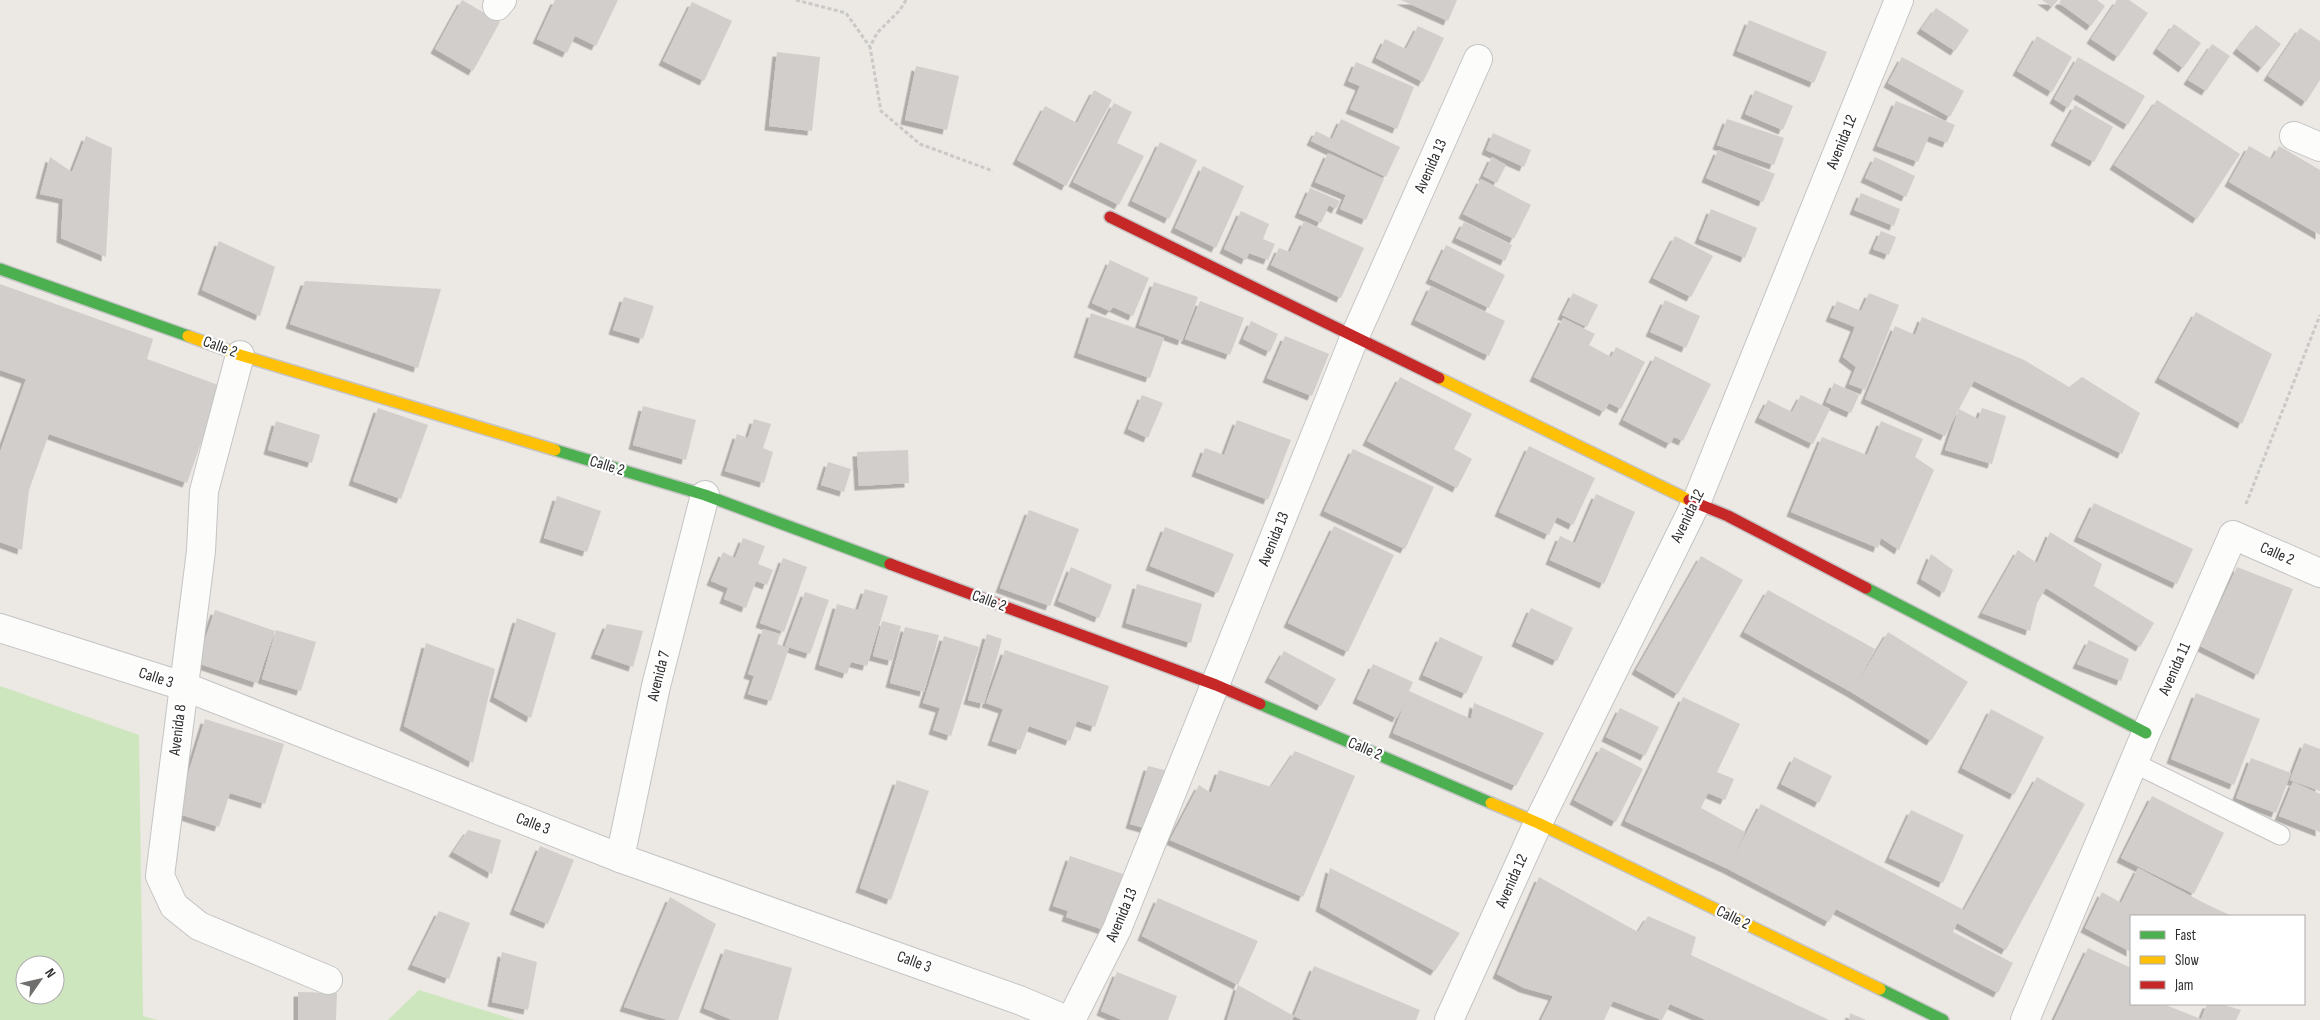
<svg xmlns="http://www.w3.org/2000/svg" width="2320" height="1020" viewBox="0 0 2320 1020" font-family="'Sofia Sans Condensed',sans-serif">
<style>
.green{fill:#cee6be;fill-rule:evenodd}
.building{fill:#d1cecb;filter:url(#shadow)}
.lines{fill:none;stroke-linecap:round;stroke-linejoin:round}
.lane-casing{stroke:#c5c4c5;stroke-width:21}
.street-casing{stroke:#c5c4c5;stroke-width:30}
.fast-casing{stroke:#c5c4c5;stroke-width:14}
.slow-casing{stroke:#c5c4c5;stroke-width:14}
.jam-casing{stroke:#c5c4c5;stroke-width:14}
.path{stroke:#c9c9c8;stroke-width:3;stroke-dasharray:4 2.5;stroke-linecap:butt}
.lane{stroke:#fcfcfb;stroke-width:19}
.street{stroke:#fcfcfb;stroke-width:28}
.fast{stroke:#4caf50;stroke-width:11}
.slow{stroke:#ffc107;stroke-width:11}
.jam{stroke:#c62828;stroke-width:11}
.labels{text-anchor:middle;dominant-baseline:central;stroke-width:4.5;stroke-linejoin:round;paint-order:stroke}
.street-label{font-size:16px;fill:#2e2e2e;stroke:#fff}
</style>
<defs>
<filter id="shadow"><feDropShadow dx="-4.5" dy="4.5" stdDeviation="0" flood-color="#0004"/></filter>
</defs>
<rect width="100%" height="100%" fill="#ece8e4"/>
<g class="green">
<path d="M0,686L139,735L143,1016L157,1020H0ZM25,965H55V995H25Z"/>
<polygon points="419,990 515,1020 388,1020"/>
</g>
<g class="building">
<polygon points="462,0 500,22 473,71 435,49"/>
<polygon points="555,0 618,0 596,46 575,36 567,53 537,39"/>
<polygon points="1401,0 1457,0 1448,21"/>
<polygon points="2042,0 2058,0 2052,7"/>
<polygon points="2061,0 2097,0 2105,6 2091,26 2059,3"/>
<polygon points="2117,0 2129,0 2148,13 2118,57 2091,39"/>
<polygon points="692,2 732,21 704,81 663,61"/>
<polygon points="1936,8 1969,30 1955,51 1921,29"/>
<polygon points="1749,20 1827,52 1814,83 1737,51"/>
<polygon points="2174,24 2201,43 2183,68 2157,49"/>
<polygon points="2256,25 2281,44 2262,68 2237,49"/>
<polygon points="1418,26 1444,38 1423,82 1376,58 1385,39 1406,49"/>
<polygon points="2300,28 2320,41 2320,80 2306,102 2268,76"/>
<polygon points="2037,36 2072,57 2052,92 2017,71"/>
<polygon points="2212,44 2230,56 2206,91 2188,80"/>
<polygon points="777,52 820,57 812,131 769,126"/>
<polygon points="1902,57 1964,91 1950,117 1888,83"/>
<polygon points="2078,57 2145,96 2128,125 2076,94 2068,108 2054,99"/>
<polygon points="1356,62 1414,87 1397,129 1350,109 1360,86 1348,81"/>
<polygon points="916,66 959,76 947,130 905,120"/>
<polygon points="1094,90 1112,100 1066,186 1017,160 1045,106 1077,123"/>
<polygon points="1755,90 1793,106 1783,130 1745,114"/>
<polygon points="2157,100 2240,154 2197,219 2114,165"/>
<polygon points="1896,101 1955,125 1947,143 1929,136 1918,162 1877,146"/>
<polygon points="1114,103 1132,112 1117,143 1144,156 1119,205 1073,182"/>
<polygon points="2075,105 2113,127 2094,162 2055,141"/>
<polygon points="1341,119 1400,147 1386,177 1311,141 1316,131 1332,139"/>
<polygon points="1727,119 1784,138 1774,165 1717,145"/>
<polygon points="1493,133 1531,150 1524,167 1486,150"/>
<polygon points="86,136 112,148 106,257 61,238 63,199 40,194 50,157 72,172"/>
<polygon points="1160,142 1197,160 1169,219 1132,201"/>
<polygon points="2249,146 2272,159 2279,146 2320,170 2320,235 2229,182"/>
<polygon points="1718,150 1775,174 1763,202 1706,178"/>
<polygon points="1328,153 1384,179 1366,220 1340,209 1346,195 1315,182"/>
<polygon points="1492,157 1506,165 1497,183 1483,176"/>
<polygon points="1875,157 1915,176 1906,197 1865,178"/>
<polygon points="1203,166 1244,186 1216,248 1175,228"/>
<polygon points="1481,179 1531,205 1514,239 1463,214"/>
<polygon points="1310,188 1340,201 1336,209 1329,205 1321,223 1299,213"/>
<polygon points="1861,193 1900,209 1894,226 1854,210"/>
<polygon points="1711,209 1757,228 1745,258 1699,239"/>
<polygon points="1241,211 1269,224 1263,239 1275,244 1268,260 1249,253 1246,260 1224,249"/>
<polygon points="1304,221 1364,248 1341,298 1271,265 1279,248 1290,252"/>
<polygon points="1464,222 1512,245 1505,261 1456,238"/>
<polygon points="1881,231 1896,237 1889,255 1873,249"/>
<polygon points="1675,236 1713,256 1691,297 1653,278"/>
<polygon points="219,241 275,267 260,316 202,290"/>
<polygon points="1446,245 1505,275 1489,308 1430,279"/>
<polygon points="1110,260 1149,278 1133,316 1113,307 1110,311 1092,303"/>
<polygon points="305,281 441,289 418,368 290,324"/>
<polygon points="1154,282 1198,297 1182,341 1139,325"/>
<polygon points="0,284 153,339 147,359 221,386 187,483 49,434 29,490 22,550 0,542 0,452 26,379 0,370"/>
<polygon points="1431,286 1505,321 1489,356 1415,320"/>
<polygon points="1573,293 1598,305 1587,327 1562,315"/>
<polygon points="1869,293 1899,305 1865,390 1849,384 1856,367 1843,357 1855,327 1830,317 1837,301 1861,311"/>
<polygon points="624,297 654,306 643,339 613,330"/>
<polygon points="1665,300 1700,316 1686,348 1650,332"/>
<polygon points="1200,301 1244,318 1230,355 1185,339"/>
<polygon points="2196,312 2272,354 2242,424 2159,378"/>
<polygon points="1091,313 1164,338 1150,378 1078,353"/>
<polygon points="1922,317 2024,360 2069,387 2082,377 2140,413 2122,454 1974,381 1959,409 1978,419 1982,408 2006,416 1992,464 1945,450 1959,409 1945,436 1865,399 1895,326 1915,335"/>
<polygon points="1563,318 1595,334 1589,345 1611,357 1616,347 1645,362 1621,409 1609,403 1604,412 1534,377"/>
<polygon points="1251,321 1278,334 1270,352 1243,339"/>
<polygon points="1285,336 1329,354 1312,396 1267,378"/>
<polygon points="1655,356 1711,384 1683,441 1674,437 1670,444 1623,420"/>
<polygon points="1400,377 1472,414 1454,449 1472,459 1457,488 1367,441"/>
<polygon points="1834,383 1859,395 1851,413 1826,402"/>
<polygon points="1142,395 1163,403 1148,438 1128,429"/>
<polygon points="1801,395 1830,409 1813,444 1759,418 1768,400 1792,412"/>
<polygon points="643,406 696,420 686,460 633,445"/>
<polygon points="378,408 428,425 401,499 353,481"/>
<polygon points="754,419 771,424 763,448 773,452 764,483 725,471 737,434 748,438"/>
<polygon points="1237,420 1291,440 1268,500 1196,472 1205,448 1224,455"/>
<polygon points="276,421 320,435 312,463 268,450"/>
<polygon points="1881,421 1923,439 1915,457 1934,470 1899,550 1881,538 1878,548 1791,512 1822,437 1867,455"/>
<polygon points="1529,446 1595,478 1573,525 1557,517 1549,535 1499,512"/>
<polygon points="1353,449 1434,487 1405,549 1324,511"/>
<polygon points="908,450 909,483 859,486 857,452"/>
<polygon points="828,462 851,469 844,492 821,485"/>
<polygon points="1596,494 1635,512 1604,584 1550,560 1560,536 1575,543"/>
<polygon points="557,496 601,511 587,552 544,538"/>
<polygon points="2094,503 2193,549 2177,584 2078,537"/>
<polygon points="1029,510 1079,529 1050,606 1000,588"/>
<polygon points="1334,526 1394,555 1348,652 1288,623"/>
<polygon points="1165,527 1234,554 1218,593 1150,566"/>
<polygon points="2050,532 2102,564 2094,586 2154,623 2140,647 2046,588 2037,603 2030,631 1982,613 2018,550 2037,563"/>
<polygon points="743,538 765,546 758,564 773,570 767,585 756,581 746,608 724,599 728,588 711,581 723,552 735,558"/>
<polygon points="1931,554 1953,570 1944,593 1921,579"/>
<polygon points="1701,556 1743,580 1678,694 1636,670"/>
<polygon points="783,558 807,567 784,632 760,623"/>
<polygon points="1071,567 1112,585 1099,618 1058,601"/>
<polygon points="2237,567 2293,589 2258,675 2200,646"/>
<polygon points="1137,584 1202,604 1191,643 1126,623"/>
<polygon points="865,589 888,596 867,666 851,662 847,674 819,665 837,604 858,610"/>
<polygon points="1768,590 1875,649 1857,683 1888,632 1968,682 1931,741 1851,692 1744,632"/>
<polygon points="805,592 829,600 810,654 785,646"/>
<polygon points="1531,608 1573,628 1557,661 1516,642"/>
<polygon points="215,610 275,631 257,683 197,663"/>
<polygon points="517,618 556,633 531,718 494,697"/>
<polygon points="882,621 901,626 892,661 873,656"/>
<polygon points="607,624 643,631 633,667 595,654"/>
<polygon points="905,627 939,635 924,692 890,683"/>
<polygon points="763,629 780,634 777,644 789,648 771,701 748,694 754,676 748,674"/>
<polygon points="276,630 316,642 301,691 262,679"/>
<polygon points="987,634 1002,639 984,704 968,700"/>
<polygon points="944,636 979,647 951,736 933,730 940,708 923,703"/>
<polygon points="1440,637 1483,657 1466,694 1423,675"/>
<polygon points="2089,640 2129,659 2121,681 2077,664"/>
<polygon points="426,643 495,669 473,763 404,726"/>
<polygon points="1005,650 1109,686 1095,727 1077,721 1070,741 1029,726 1020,750 992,741 1003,709 986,703"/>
<polygon points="1284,651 1336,679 1321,706 1269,678"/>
<polygon points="1373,664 1413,682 1409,691 1471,719 1474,703 1544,733 1516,786 1393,733 1406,700 1397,718 1357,699"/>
<polygon points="2196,693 2260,719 2234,785 2171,759"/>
<polygon points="1683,697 1740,724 1717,772 1734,779 1725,800 1708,793 1701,808 1745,832 1734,857 1761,804 1964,910 2037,777 2085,804 2006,950 1957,923 1953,932 2013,963 1998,993 1836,909 1829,922 1728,869 1625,821"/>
<polygon points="1620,708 1659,727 1645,756 1606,737"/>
<polygon points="1991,709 2044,737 2014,795 1962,768"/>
<polygon points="205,719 284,744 265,804 230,793 219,827 176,813"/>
<polygon points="2304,743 2320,749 2320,791 2290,780"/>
<polygon points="1601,747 1643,769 1616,822 1574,800"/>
<polygon points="1295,751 1355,776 1303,897 1170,840 1199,785 1211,793 1219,770 1271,787"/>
<polygon points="1794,757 1832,776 1819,803 1781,784"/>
<polygon points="2251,758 2291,773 2276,813 2236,798"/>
<polygon points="1148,766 1168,771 1151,830 1130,824"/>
<polygon points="897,780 929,791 891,900 860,888"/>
<polygon points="2293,782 2320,794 2320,832 2279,816"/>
<polygon points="2152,796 2224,833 2194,894 2121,858"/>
<polygon points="1911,810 1964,835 1943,883 1889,858"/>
<polygon points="468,830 501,840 492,874 453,852"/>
<polygon points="540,846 574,860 548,924 514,910"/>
<polygon points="1070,856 1126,875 1107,931 1066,917 1068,911 1053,906"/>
<polygon points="1330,868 1460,933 1435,971 1320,907"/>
<polygon points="2138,868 2206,904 2232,916 2131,916 2131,952 2085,928 2102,892 2121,903"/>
<polygon points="1539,877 1638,932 1648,916 1696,937 1691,955 1829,1020 1706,1020 1670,1004 1662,1020 1613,1001 1604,1020 1541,1020 1553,996 1524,988 1497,974"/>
<polygon points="670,897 716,924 678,1020 668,1020 624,1007"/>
<polygon points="1158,898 1258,941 1238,985 1142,936"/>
<polygon points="439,911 470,923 449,979 412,965"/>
<polygon points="2088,948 2131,968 2131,1004 2163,1004 2201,1019 2207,1004 2221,1004 2241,1010 2236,1020 2054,1020"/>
<polygon points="725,949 792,968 778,1020 732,1020 704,1008"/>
<polygon points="502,952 537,962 528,1010 492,1002"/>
<polygon points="1314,966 1420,1010 1416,1020 1302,1020 1294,1016 1292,1020 1227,1020 1238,985 1294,1016"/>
<polygon points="1117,972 1177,996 1168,1020 1122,1020 1101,1011"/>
<polygon points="298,992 337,993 336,1020 298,1020"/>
<polygon points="1850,1013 1866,1020 1849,1020"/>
</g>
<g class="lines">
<g class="lane-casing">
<polyline id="lane" points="2134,763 2280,835"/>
</g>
<g class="street-casing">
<g id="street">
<polyline points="497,6 502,0"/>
<polyline points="2294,136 2320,147"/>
<polyline points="240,355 204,491 201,551 160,876 174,906 199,926 328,980"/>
<polyline points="0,628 183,686 620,858 1019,1000 1067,1020"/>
<polyline points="620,858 656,686 705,495"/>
<polyline points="1071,1020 1117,929 1355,336 1478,59"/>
<polyline points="1449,1020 1538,823 1696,503 1899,0"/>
<polyline points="2025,1020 2146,733 2233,535 2320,573"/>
</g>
</g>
<g class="fast-casing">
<g id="fast">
<polyline points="0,269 188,336"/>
<polyline points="555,450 705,495 890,564"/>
<polyline points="1866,588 2146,733"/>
<polyline points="1260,704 1491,803"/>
<polyline points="1880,989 1943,1020"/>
</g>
</g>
<g class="slow-casing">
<g id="slow">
<polyline points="188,336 240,355 555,450"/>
<polyline points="1439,378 1689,500"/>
<polyline points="1491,803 1538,823 1880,989"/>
</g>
</g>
<g class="jam-casing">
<g id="jam">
<polyline points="1110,217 1439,378"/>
<polyline points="1689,500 1728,516 1866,588"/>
<polyline points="890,564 1216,685 1260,704"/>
</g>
</g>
<g class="path">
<polyline points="796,0 846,13 870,47"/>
<polyline points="906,0 900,10 877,33 870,47 881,111 920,144 993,171"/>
<polyline points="2246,504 2320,315"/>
</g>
<use href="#lane" class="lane"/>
<use href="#street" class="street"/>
<use href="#fast" class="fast"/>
<use href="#slow" class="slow"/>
<use href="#jam" class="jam"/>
</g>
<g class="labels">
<g class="street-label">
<text transform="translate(1842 142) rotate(-68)">Avenida 12</text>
<text transform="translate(1431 166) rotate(-66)">Avenida 13</text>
<text transform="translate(220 347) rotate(20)">Calle 2</text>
<text transform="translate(607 466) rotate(17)">Calle 2</text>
<text transform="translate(1688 516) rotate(-64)">Avenida 12</text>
<text transform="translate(1274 539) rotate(-68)">Avenida 13</text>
<text transform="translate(2277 554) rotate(24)">Calle 2</text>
<text transform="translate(989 601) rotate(20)">Calle 2</text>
<text transform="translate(2175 669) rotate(-66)">Avenida 11</text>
<text transform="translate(659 676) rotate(-76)">Avenida 7</text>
<text transform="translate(156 678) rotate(18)">Calle 3</text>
<text transform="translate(178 730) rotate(-83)">Avenida 8</text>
<text transform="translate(1365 749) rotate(23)">Calle 2</text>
<text transform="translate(533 824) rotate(21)">Calle 3</text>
<text transform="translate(1512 881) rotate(-66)">Avenida 12</text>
<text transform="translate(1122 915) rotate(-67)">Avenida 13</text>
<text transform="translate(1733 918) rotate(26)">Calle 2</text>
<text transform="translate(914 962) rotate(20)">Calle 3</text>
</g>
</g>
<rect x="2130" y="915" width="175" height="90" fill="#ffffff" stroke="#ababab"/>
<rect x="2140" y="931" width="25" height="8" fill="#4caf50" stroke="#ababab"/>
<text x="2175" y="940" font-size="15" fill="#2e2e2e">Fast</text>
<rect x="2140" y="956" width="25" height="8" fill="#ffc107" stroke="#ababab"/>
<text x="2175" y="965" font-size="15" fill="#2e2e2e">Slow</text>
<rect x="2140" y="981" width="25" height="8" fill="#c62828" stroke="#ababab"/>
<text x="2175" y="990" font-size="15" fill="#2e2e2e">Jam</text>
<g transform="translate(40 980) rotate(56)"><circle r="24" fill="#ffffff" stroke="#ababab"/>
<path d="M0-4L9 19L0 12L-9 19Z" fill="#706f6e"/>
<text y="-8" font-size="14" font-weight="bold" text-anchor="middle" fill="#2e2e2e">N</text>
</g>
</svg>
